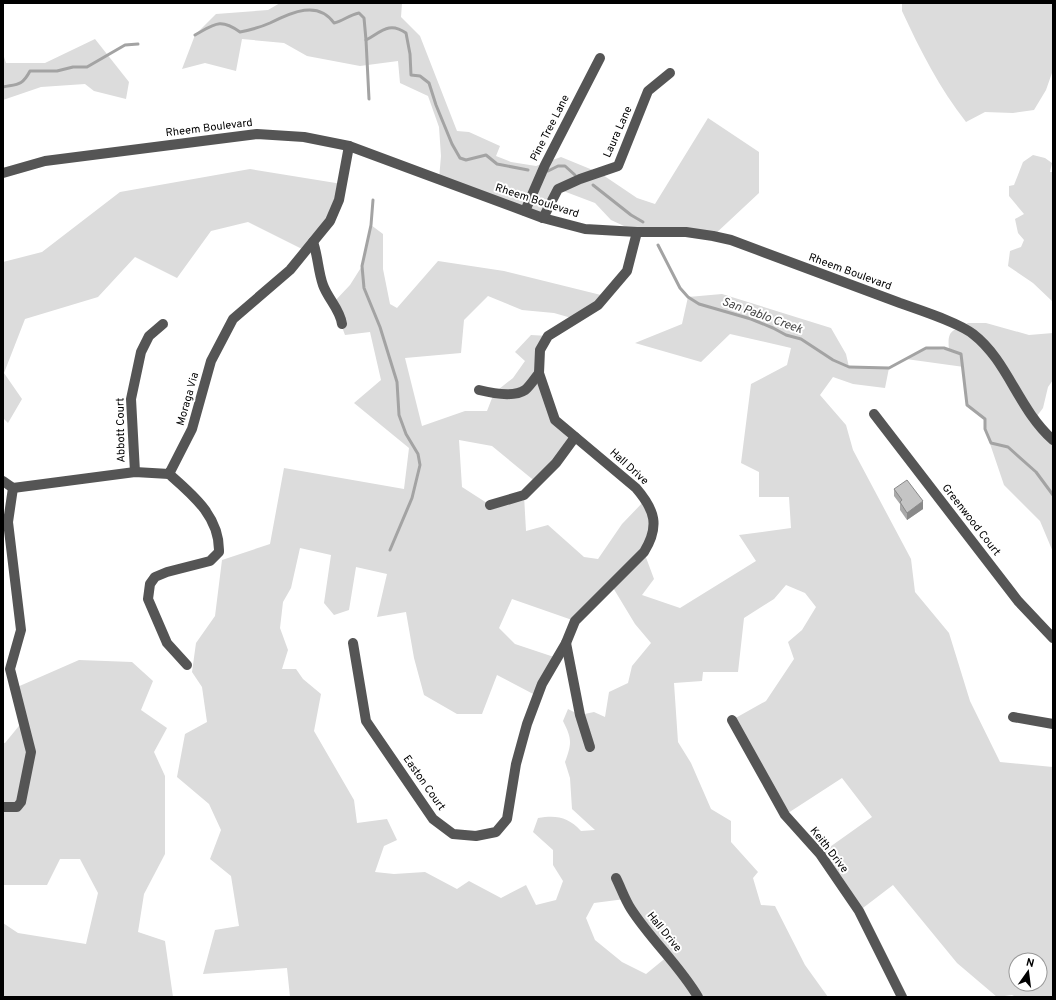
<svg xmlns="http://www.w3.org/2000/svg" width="1056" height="1000" viewBox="0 0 1056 1000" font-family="Overpass,sans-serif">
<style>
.green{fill:#dcdcdc;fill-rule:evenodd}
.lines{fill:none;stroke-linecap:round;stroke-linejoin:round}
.stream{stroke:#a3a3a3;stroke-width:3}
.minor{stroke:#555;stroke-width:10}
.wall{fill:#a9a9a9}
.shaded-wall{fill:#898989}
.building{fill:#c4c4c4;stroke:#898989}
.labels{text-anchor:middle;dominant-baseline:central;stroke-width:4;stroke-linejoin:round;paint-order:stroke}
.street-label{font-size:11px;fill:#000;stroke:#fff}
.water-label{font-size:12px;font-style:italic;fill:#444;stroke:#fff}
</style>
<rect width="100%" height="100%" fill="#fff"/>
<g class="green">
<polygon points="280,3 402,3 401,17 420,36 457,131 469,132 500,146 496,156 511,162 536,166 561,157 600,173 637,198 655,204 708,118 759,152 759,193 713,236 637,232 611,220 595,203 558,189 543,218 439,179 441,156 439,127 428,96 400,83 398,61 360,66 307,56 284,43 242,39 236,71 205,63 182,69 195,35 216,14 268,10"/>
<path d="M902,3H1053V70L1046,90L1034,110L1013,113L985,112L966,122C940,89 920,50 902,11Z"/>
<polygon points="95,39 129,82 126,99 94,91 85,84 41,87 3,100 3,54 6,63 45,63"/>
<polygon points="1033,155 1045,158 1052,163 1050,172 1053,172 1053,302 1033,283 1008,266 1010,251 1021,247 1024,240 1018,233 1015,219 1024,214 1009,196 1009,186 1014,185 1023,162"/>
<polygon points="250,169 342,184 339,200 306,251 248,222 211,231 177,278 135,257 98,297 25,319 4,373 22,399 8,423 3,418 3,262 42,252 120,192"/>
<path d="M371,225L383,234V269L390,304L397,308L438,261L504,271L605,296L575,319L554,313L522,310L488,296L464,320L461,353L405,358L422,426L465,411H487L494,393L513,378L525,361L515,352L531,335L548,336L539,373L555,420L575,437L537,483L492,446L459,440L462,487L490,505L524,495L526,531L548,525L584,557L598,559L622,524L646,499L652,511L644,552L654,579L642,595L680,608L756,561L739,535L791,528L789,497H759V472L741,463L751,384L787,365L791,348L730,334L701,362L635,343L682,324L688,297L722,294L831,328L846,354L849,367L889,368L885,388L853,384L833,377L820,395L846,425L853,450L911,559L915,592L949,633L970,701L1000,762L1053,767V997H1016L1012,995L997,997L957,963L893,885L859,911L820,854L872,817L842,778L785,815L732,720L766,701L794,659L788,642L802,630L816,607L805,593L786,585L774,599L744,618L738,672H703L702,681L674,683L678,742L691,763L711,809L731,821V842L758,872L753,878L761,905L775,906L805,965L828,997H290L287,968L203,974L215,930L239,926L231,876L210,859L221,830L209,804L177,777L185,734L207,722L202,687L192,672L196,643L215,616L222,560L270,544L284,468L404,489L409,448L354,403L381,380L370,332L345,335L333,303L350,285L362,266ZM300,548L331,555L324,603L334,615L349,610L356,567L387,574L377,617L406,612L414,658L424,695L457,714H482L497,675L537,696L557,658L515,644L499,628L512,599L575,621L612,586L635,624L651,643L632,666L628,683L609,692L605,717L594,712L580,715L568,709L563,721C572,739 572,743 565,762L570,778L572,809L595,830L581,831C568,817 557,815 538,818L533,832L553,850V865L563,881L556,900L536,905L526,885L501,898L469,881L457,889L425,872L394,874L375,872L384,846L397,840L387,819L357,823L354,800L314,731L321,694L303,679L296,669H282L288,650L280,628L283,602L291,588ZM625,899L668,956L646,974L622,962L595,940L586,918L594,903ZM1016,960H1040V984H1016Z"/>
<path d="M968,323H986L1029,335L1053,333V380L1048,387L1043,408L1034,420L1053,440V552L1040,521L1004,485L985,429V419L967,405L964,390V367L906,359L926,348L949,350C947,329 952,332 968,323Z"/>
<polygon points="79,660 132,662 153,681 141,710 167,728 154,752 165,776 165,854 144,894 138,932 165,941 173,997 3,997 3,923 18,933 86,944 98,893 80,859 60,859 47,885 3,885 3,743 5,743 23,721 15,688"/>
</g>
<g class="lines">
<g class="stream">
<path d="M195,35C215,24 220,18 240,32C250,30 261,27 270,23C292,12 318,0 334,23C343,21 349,15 359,13L364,18L366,40C381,32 389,21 406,33L410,54L411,75L420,76L429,83L436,105L452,144L460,158L466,160L486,155L497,164L528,170"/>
<polyline points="366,40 369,99"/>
<path d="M3,87C18,84 22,86 30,71H57L73,67H87L125,45L138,44"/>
<polyline points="548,171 558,166 565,166 575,175"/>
<polyline points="593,185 631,215 643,222"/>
<polyline points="373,200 371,225 362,266 364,288 380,327 397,382 399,415 406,434 418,454 420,465 412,498 390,550"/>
<polyline points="658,245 680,288 688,297 699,304 751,319 773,328 786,335 801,339 833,360 849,367 889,368 926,348 944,348 961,354 967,405 985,419 985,429 991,443 1008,447 1036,472 1053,495"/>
</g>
<g class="minor">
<path d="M3,173L45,161L257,134L304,137L349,146L543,218L585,229L637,232H686L713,236L731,240C788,261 844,282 900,303C919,310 958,322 973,334C1008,361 1018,409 1053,440"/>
<polyline points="525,211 545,165 600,58"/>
<polyline points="543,218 558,189 580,179 618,166 648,91 670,73"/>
<path d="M313,242C318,256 318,271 323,285C328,299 340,309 342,324"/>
<path d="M479,390C491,393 513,398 525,390C530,386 535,378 539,373"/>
<polyline points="874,414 1018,601 1053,638"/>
<polyline points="135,472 131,399 141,352 149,336 163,324"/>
<path d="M169,474C193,495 220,517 219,552L210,561L167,572L155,577L150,584L148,599L167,643L187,665"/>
<polyline points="3,481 13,488"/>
<polyline points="13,488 135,472 169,474 192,429 211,361 233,319 290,270 330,221 339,200 349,146"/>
<polyline points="490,505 524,495 556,463 575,437"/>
<path d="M353,643L366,721L433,819L453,834L476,836L496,832L507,819L516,764L527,724L542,684L566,643L575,621L644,552C660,526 655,510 636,488L555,420L539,373L540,350L548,336L598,305L627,271L637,232"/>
<polyline points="566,643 580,715 590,747"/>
<polyline points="1013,717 1053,724"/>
<polyline points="732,720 785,815 820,854 859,911 902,997"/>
<polyline points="3,807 17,807 21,802 31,752 10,669 21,630 8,522 13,488"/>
<path d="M616,878C621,888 625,900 631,909C651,940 679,965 698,997"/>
</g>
</g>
<polygon class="wall" points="894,489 923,509 907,520 900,510 900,504 894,496"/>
<polygon class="shaded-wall" points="923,501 923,509 907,520 907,513"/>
<polygon class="building" points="907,480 923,501 907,513 900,502 902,500 894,489"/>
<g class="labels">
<g class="street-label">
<text transform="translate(209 128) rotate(-7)">Rheem Boulevard</text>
<text transform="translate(550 128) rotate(-63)">Pine Tree Lane</text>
<text transform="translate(618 132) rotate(-66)">Laura Lane</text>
<text transform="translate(537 201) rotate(18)">Rheem Boulevard</text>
<text transform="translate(850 272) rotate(20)">Rheem Boulevard</text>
<text transform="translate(188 399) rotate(-74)">Moraga Via</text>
<text transform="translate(121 430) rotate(-91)">Abbott Court</text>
<text transform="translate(629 467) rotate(42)">Hall Drive</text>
<text transform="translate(971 520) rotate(52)">Greenwood Court</text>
<text transform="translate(424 783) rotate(55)">Easton Court</text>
<text transform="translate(829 850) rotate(52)">Keith Drive</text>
<text transform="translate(664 932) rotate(51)">Hall Drive</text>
</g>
<g class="water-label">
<text transform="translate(762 316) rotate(20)">San Pablo Creek</text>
</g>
</g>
<rect width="1056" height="1000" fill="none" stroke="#000000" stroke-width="8"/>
<g transform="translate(1028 972) rotate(14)"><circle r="19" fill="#ffffff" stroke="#999999"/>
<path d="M0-3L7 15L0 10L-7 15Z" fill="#000000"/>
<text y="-6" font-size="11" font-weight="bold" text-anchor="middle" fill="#000000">N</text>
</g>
</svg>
